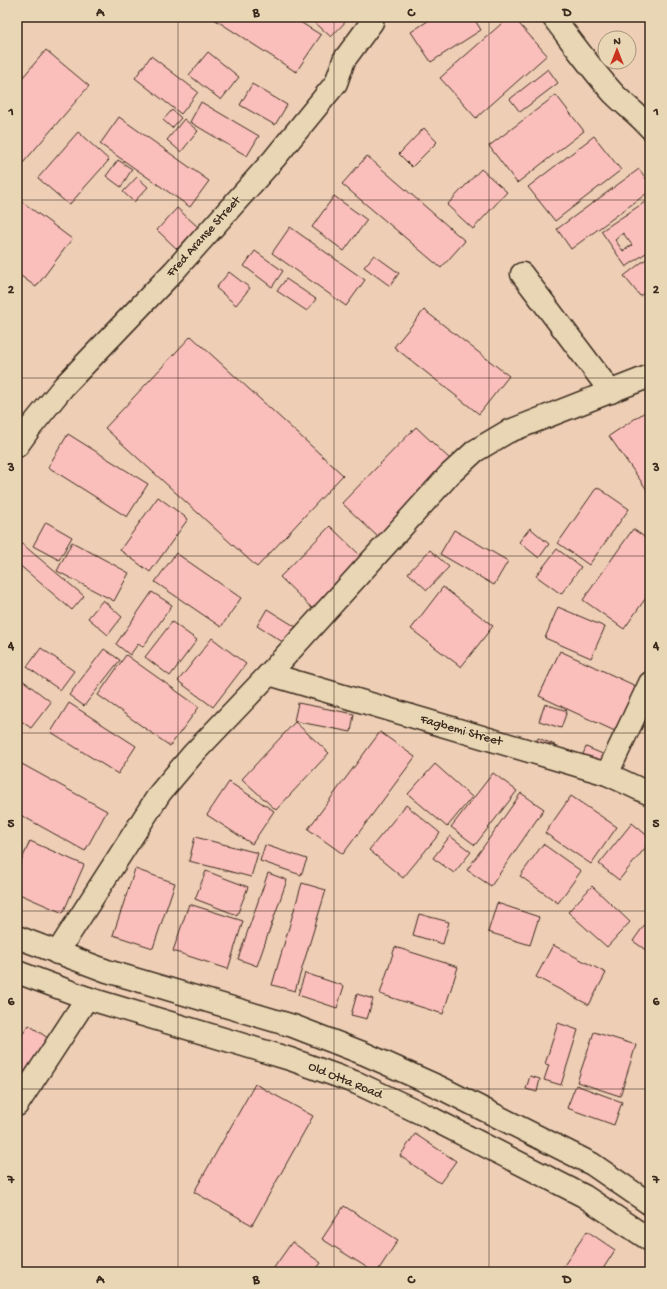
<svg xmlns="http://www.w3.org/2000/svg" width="667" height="1289" viewBox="0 0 667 1289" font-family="'Gochi Hand',sans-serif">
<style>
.building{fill:#fbbfbb;stroke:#3b2a1e;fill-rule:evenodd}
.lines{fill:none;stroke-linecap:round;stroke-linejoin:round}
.minor-casing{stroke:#3b2a1e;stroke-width:25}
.minor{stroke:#e9d6b4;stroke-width:22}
.grid{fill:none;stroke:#3b2a1e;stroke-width:1;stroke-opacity:0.55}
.labels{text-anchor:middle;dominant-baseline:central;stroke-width:3;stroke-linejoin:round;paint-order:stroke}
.street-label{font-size:13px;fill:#3b2a1e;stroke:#e9d6b4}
.neatline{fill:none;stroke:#3b2a1e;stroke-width:1.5}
.grid-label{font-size:13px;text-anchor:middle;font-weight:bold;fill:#3b2a1e}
</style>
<rect width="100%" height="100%" fill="#eecfb6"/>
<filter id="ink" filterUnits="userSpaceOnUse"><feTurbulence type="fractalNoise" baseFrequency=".025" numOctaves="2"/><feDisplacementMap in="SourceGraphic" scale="8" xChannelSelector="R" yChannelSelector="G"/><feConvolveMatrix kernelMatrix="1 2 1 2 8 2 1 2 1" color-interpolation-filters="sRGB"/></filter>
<g filter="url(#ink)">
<g class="building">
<polygon points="211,17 292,17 321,35 296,72"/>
<polygon points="309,17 350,17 331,37"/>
<polygon points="434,17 473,17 481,30 431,62 411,32"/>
<polygon points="509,17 513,17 547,55 476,118 440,78"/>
<polygon points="46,50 89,86 17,170 17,84"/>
<polygon points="208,52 239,77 221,100 189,75"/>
<polygon points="151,56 198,92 181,114 135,78"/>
<polygon points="548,69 558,83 520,112 510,99"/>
<polygon points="252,84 287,105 275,125 240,105"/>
<polygon points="556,95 584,131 517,183 489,146"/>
<polygon points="201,102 259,136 247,156 190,122"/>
<polygon points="172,110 181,118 172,128 163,120"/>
<polygon points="119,117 209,181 190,207 100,144"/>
<polygon points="184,119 198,131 181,152 167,140"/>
<polygon points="424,128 437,142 412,167 399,154"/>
<polygon points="78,132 109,160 69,205 38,178"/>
<polygon points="594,136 621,170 555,221 528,187"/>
<polygon points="367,156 465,241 441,268 342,184"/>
<polygon points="118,160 132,169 121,187 106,176"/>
<polygon points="481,169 507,192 473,229 447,205"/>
<polygon points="639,169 650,184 650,191 571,249 557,229"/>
<polygon points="137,177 148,187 134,202 123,192"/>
<polygon points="334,196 367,220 344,251 312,227"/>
<polygon points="17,198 72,239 36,287 17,273"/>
<path d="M648,200L650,203V250L626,267L601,231ZM623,233L632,245L623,251L615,240Z"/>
<polygon points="177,208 198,227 177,249 157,230"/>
<polygon points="290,227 365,280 346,306 272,253"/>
<polygon points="255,251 283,271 272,287 244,266"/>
<polygon points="374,255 399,273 390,286 364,267"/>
<polygon points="650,256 650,289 640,296 624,276"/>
<polygon points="229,272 250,288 236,305 216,288"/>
<polygon points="286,279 316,299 307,311 277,291"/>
<polygon points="424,310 509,376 479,414 394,347"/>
<polygon points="191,336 343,475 257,567 105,428"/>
<polygon points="648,410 650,413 650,494 609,436"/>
<polygon points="416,427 452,461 378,537 342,503"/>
<polygon points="68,434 148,484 127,517 48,467"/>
<polygon points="597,487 629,509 589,565 558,543"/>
<polygon points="158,497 188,519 150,572 120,550"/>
<polygon points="46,522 72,537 59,560 33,546"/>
<polygon points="330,526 365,560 316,612 280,577"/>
<polygon points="530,528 549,544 539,558 519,542"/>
<polygon points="633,529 650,541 650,592 624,629 583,600"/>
<polygon points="454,530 508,561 494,585 440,554"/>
<polygon points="72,542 129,573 114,601 57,571"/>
<polygon points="21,543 84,596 72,610 17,563 17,548"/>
<polygon points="557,549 581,567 561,594 536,576"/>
<polygon points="430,550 449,567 427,590 408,573"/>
<polygon points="176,553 241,598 221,627 155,582"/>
<polygon points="443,587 493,626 461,667 411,629"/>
<polygon points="152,592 172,605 143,647 138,644 130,655 116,644"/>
<polygon points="103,600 122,617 108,635 88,618"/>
<polygon points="558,607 605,627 591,658 545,638"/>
<polygon points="267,609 296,627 286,644 257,626"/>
<polygon points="172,622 197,640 170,676 145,657"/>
<polygon points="212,638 246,664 213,707 178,681"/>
<polygon points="41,648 74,671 60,690 27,667"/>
<polygon points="104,649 120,660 84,706 69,695"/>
<polygon points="560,651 638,687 617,732 539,696"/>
<polygon points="126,655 199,707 170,746 98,695"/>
<polygon points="17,676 51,702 31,728 17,718"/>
<polygon points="69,703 136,746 118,774 51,732"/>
<polygon points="298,703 354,714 351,732 294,721"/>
<polygon points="545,704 567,711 561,728 539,721"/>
<polygon points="295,722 329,753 276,810 242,779"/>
<polygon points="380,732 415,757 343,854 308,829"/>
<polygon points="538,738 555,745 551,755 534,748"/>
<polygon points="586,747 605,755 600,767 581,759"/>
<polygon points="20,763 107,811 85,851 17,813 17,768"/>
<polygon points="435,764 472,797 447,827 408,794"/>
<polygon points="493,773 517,791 475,845 451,827"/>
<polygon points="229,782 274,811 252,844 207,815"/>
<polygon points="521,793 544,809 491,886 467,870"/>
<polygon points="571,796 617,827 591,864 545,833"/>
<polygon points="406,805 440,833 403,878 369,850"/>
<polygon points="632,823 650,838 650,842 619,880 599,864"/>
<polygon points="450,836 471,852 454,873 433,858"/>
<polygon points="195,837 258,853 251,877 189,861"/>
<polygon points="30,841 84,865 63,913 17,893 17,871"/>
<polygon points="543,844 581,871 558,903 520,876"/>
<polygon points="265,845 307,859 301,875 260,861"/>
<polygon points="135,869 175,883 153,948 113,935"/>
<polygon points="206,871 248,887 237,915 195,899"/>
<polygon points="268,873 287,880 257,966 238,959"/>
<polygon points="302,883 326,890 295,991 272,985"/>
<polygon points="592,886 630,922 607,947 568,912"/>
<polygon points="497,903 539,917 530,945 488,932"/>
<polygon points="189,904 243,921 228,969 173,951"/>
<polygon points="419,914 449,922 443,944 413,935"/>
<polygon points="650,917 650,953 633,941"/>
<polygon points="553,945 606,973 589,1005 536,977"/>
<polygon points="395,947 458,967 443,1014 380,994"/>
<polygon points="305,973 344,986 337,1008 298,995"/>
<polygon points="357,994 373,999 367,1019 351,1015"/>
<polygon points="558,1023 578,1030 561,1085 544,1080 549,1065 545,1064"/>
<polygon points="29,1025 55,1043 17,1097 17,1042"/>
<polygon points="594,1032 636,1045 620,1096 577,1082"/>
<polygon points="530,1076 540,1079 537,1092 526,1089"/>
<polygon points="255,1084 313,1116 252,1225 194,1192"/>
<polygon points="576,1085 622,1102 614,1125 567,1108"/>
<polygon points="415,1134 456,1161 440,1183 400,1156"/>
<polygon points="344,1206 398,1240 377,1272 374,1272 322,1239"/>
<polygon points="587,1231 615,1250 601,1272 571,1272 563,1267"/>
<polygon points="292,1242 321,1263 314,1272 271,1272"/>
<polygon points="17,1265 27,1272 17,1272"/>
</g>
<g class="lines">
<g class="minor-casing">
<g id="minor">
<path d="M553,17C573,43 592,70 614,94C626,106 639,115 650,128"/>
<polyline points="522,274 611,392"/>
<polyline points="17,446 30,428 64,386 174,271 274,159 336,83 344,60 372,22 369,17"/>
<polyline points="269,674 607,774 650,794"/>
<polyline points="607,774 650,683"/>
<polyline points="17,937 107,971 293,1026 365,1054 441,1088 592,1164 650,1204"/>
<polyline points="57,953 160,793 193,754 269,674 449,475 475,451 507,432 650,376"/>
<polyline points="17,972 87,998 290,1059 357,1083 427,1116 584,1196 650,1240"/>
<polyline points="17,1105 87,998"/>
</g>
</g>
<use href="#minor" class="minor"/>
</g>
</g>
<path class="grid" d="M178,17V1272M334,17V1272M489,17V1272M17,200H650M17,378H650M17,556H650M17,733H650M17,911H650M17,1089H650"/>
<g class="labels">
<g class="street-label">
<text transform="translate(204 237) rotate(-48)">Fred Aranse Street</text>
<text transform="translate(461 731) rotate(16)">Fagbemi Street</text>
<text transform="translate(345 1081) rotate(22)">Old Otta Road</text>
</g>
</g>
<rect width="667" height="1289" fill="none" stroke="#e9d6b4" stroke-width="44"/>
<g transform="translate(617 50)"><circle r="19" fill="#e9d6b4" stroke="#a39178"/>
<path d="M0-3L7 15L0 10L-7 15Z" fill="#c8321e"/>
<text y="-6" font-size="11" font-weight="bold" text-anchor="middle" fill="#3b2a1e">N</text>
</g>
<rect x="22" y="22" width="623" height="1245" class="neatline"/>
<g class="grid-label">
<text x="100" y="16">A</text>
<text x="256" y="16">B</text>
<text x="411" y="16">C</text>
<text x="567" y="16">D</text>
<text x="11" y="115">1</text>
<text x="656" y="115">1</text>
<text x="11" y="293">2</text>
<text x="656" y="293">2</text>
<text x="11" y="471">3</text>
<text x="656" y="471">3</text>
<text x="11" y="649">4</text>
<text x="656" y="649">4</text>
<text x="11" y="827">5</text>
<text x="656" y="827">5</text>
<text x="11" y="1005">6</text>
<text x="656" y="1005">6</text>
<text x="11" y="1183">7</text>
<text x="656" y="1183">7</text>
<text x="100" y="1283">A</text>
<text x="256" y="1283">B</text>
<text x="411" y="1283">C</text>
<text x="567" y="1283">D</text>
</g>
</svg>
